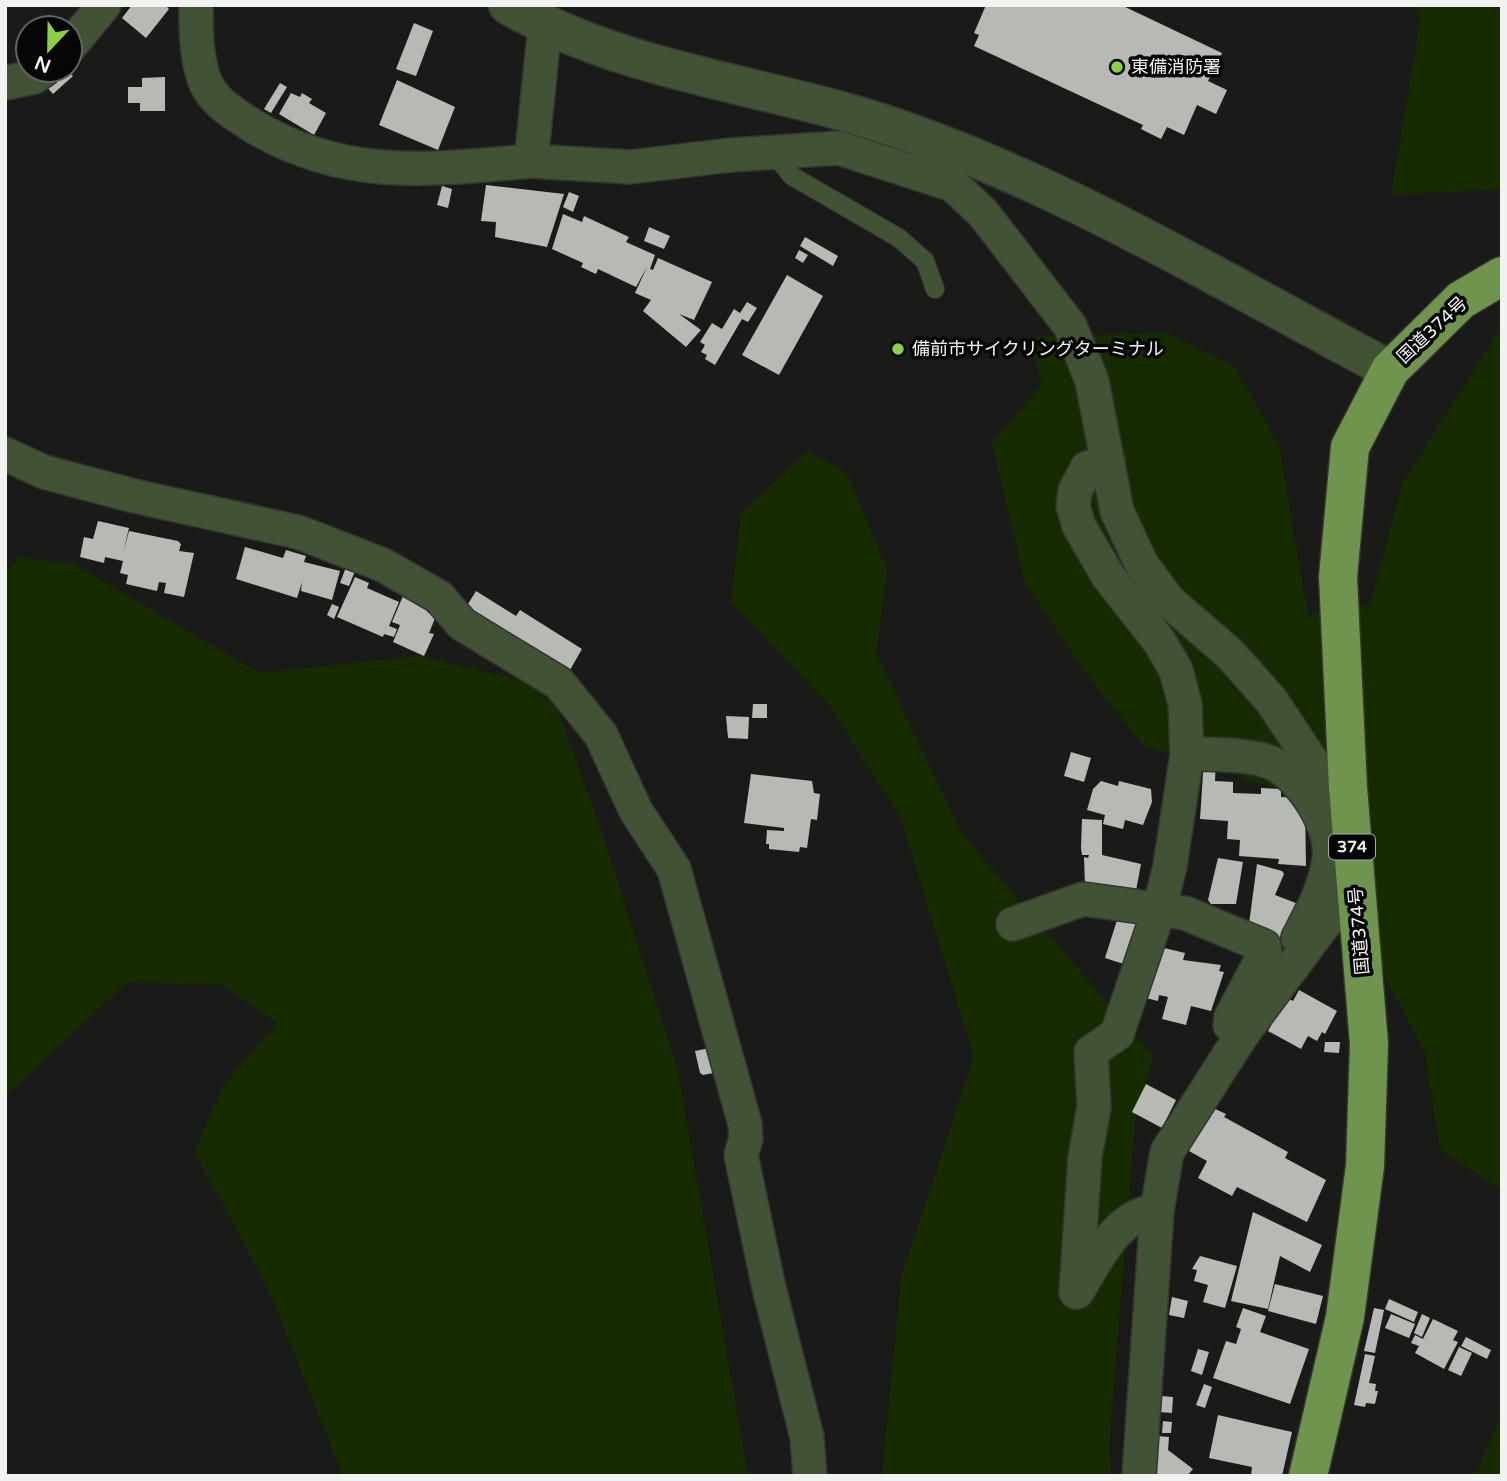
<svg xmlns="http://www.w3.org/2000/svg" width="1507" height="1481" viewBox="0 0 1507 1481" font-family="'Varela Round','Noto Sans JP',sans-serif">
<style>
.green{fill:#162c00}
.building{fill:#b7b9b5}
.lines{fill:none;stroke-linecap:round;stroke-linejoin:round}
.service-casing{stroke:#343532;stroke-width:20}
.minor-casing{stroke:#343532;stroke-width:36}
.tertiary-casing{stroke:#343532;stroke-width:41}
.trunk-casing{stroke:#343532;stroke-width:41}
.service{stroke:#425234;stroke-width:18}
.minor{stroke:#425234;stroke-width:33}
.tertiary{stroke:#425234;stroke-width:38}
.trunk{stroke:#6e944d;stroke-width:38}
.poi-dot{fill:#8cce45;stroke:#050605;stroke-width:2.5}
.labels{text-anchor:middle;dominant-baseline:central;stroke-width:7;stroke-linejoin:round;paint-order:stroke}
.shield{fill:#050605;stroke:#aaacaa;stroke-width:2}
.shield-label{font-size:16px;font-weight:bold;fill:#f1f3f0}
.poi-label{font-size:18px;fill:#f1f3f0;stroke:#050605;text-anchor:start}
.street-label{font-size:18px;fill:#f1f3f0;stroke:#050605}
</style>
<rect width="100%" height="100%" fill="#1a1b18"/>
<g class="green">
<polygon points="1413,5 1502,5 1502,189 1391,195 1421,17"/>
<polygon points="1502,326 1502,1190 1440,1150 1425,1052 1309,834 1274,788 1144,746 1083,670 1025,583 992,443 1042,384 1029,337 1167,333 1234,366 1279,445 1308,615 1370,605 1403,482"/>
<polygon points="808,451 847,473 887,569 876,653 962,834 1153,1056 1135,1122 1109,1448 1111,1476 882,1476 901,1278 974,1057 901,819 831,708 731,601 741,513"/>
<polygon points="19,557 74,564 259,673 419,656 550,687 601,830 678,1071 748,1476 343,1476 270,1293 194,1151 224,1084 277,1023 222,985 128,982 5,1096 5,573"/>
<polygon points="1502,1414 1502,1476 1475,1476"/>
</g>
<g class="building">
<polygon points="132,5 165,5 169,9 146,38 122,18"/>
<polygon points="986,5 1121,5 1222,53 1208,81 1227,90 1216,114 1197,105 1184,135 1167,127 1161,139 1141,129 1143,125 974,46 979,35 974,33"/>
<polygon points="414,23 433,31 416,76 396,69"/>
<polygon points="65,70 73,76 53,94 46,86"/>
<polygon points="165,77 165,111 140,111 140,103 128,103 128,87 142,87 142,78"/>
<polygon points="397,80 455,107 438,150 379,125"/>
<polygon points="280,83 287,87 271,113 264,109"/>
<polygon points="291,93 300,97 302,93 312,99 309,103 326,113 314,135 279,114"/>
<polygon points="486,185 564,194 547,247 495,237 496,222 481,221"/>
<polygon points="442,186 452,189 448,208 437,205"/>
<polygon points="569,192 579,196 573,212 563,207"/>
<polygon points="563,214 582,222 584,216 629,237 626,242 655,255 650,269 653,270 658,258 712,282 694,320 679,314 701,330 686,347 643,311 651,300 635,293 647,267 636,287 598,269 596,274 581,267 583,263 552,249"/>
<polygon points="649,227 670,236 664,249 644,241"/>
<polygon points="805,237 838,256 833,266 800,246"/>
<polygon points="799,250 808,255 803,263 795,258"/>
<polygon points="787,275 823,296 779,375 742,355"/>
<polygon points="747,302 757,308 748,322 742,319 715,365 705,359 707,355 701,352 705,345 700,342 712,323 722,329 734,309 740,313"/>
<polygon points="98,521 129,528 123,553 129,531 178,541 181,544 179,551 194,553 184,597 164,593 166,583 159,582 157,591 126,584 128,575 120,573 123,561 105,557 104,563 80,557 84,537 93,539"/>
<polygon points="245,547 283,558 286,550 306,556 304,562 340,571 332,600 301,591 302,582 297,598 236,579"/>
<polygon points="348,562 357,566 349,586 340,583"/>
<polygon points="355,577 369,583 367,588 399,602 389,626 397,629 394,637 384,634 383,637 337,617"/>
<polygon points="476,591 516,616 520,610 582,649 566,677 463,612"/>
<polygon points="403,596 429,608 427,612 436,616 429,633 434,634 424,656 393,642 400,625 392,622"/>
<polygon points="332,604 339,607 334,619 327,615"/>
<polygon points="753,704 767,704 767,718 752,718"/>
<polygon points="726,716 749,717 748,739 728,738"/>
<polygon points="1071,752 1091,758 1084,782 1064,776"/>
<polygon points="1204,759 1216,760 1215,781 1233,782 1233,793 1261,794 1261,788 1281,789 1281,797 1302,798 1305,807 1306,866 1278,864 1279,859 1239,856 1240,840 1227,839 1228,821 1200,819"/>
<polygon points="751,774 812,781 814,793 820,794 817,820 811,819 807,848 800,847 799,852 769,849 769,844 766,844 767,830 784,831 784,828 744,823"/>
<polygon points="1101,781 1118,786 1119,781 1151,789 1152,802 1143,825 1125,820 1123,829 1103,824 1105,815 1087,810 1093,789"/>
<polygon points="1082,819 1102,820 1102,855 1141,864 1135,896 1085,886 1084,857 1088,858 1089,855 1082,855 1081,848"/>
<polygon points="1218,858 1243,862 1236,904 1211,904 1208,900"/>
<polygon points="1257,864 1282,871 1284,874 1275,895 1301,905 1295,915 1291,913 1282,941 1268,937 1249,924"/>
<polygon points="1118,917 1146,926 1133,967 1105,958"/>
<polygon points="1156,946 1185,953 1183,960 1221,965 1219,971 1224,972 1211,1011 1191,1006 1186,1025 1162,1019 1168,997 1159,995 1158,1001 1146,998"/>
<polygon points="1299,990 1337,1011 1325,1034 1322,1032 1317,1041 1308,1036 1301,1049 1268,1031 1286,997 1293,1001"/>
<polygon points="1325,1042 1340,1042 1339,1053 1324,1052"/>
<polygon points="714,1047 719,1072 703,1075 700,1073 695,1051"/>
<polygon points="1146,1084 1176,1100 1162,1128 1132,1112"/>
<polygon points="1211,1107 1226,1114 1224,1117 1288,1152 1285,1158 1326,1180 1307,1222 1237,1187 1232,1196 1198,1178 1207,1161 1189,1151"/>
<polygon points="1253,1212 1322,1245 1310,1272 1280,1256 1268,1309 1231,1301"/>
<polygon points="1200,1256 1237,1266 1225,1308 1203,1302 1208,1285 1194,1281 1197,1270 1192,1269"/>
<polygon points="1275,1284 1323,1296 1316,1324 1268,1311"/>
<polygon points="1172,1297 1188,1301 1184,1318 1169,1315"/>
<polygon points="1389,1299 1418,1312 1414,1322 1385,1309"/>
<polygon points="1243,1308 1266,1316 1260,1332 1309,1349 1290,1404 1213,1378 1226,1341 1236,1344 1241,1329 1236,1327"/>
<polygon points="1374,1308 1384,1310 1375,1353 1364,1351"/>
<polygon points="1391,1314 1415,1324 1409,1338 1385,1328"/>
<polygon points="1422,1314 1430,1318 1422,1337 1414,1333"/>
<polygon points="1433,1319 1458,1331 1453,1340 1458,1342 1444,1369 1415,1353 1419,1346 1411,1343 1415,1335 1423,1339"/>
<polygon points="1466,1337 1491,1350 1487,1359 1461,1346"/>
<polygon points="1459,1347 1472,1353 1461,1376 1448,1370"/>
<polygon points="1198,1349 1209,1352 1202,1375 1191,1371"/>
<polygon points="1365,1354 1375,1356 1369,1383 1376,1384 1375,1391 1378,1391 1375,1404 1366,1403 1365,1407 1354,1405"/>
<polygon points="1204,1384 1212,1387 1205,1408 1196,1405"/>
<polygon points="1161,1396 1173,1397 1172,1413 1160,1412"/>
<polygon points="1218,1415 1292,1432 1282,1476 1251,1476 1252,1467 1209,1458"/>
<polygon points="1163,1421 1172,1422 1171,1433 1162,1433"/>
<polygon points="1157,1436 1169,1437 1168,1450 1193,1469 1187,1476 1154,1476"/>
</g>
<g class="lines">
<g class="service-casing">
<polyline id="service" points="774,154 792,176 899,238 925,261 935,289"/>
</g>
<g class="minor-casing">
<g id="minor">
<path d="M196,5C196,30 196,55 204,79C212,101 234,114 253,126C344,181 430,170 531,161"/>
<polyline points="545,26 531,161 630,167 731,155 839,148 953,185 983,213 1070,326 1092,381 1117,511 1142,565 1169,601 1230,654 1271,700 1324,780 1348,787"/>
<polyline points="70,46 104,5"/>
<polyline points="5,83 34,77 44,70"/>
<polyline points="5,454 44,472 134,496 298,532 383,565 439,597 462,624 559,683 601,735 636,811 674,869 745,1124 746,1138 741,1155 769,1288 807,1437 810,1476"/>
<path d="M1187,754C1215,755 1246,753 1272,763C1301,776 1334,827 1329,859C1325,888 1311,913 1298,938"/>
<polyline points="1013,924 1083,899 1185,913 1264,946 1265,953 1231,1017 1230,1025 1238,1030"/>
<polyline points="1076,1292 1085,1157 1094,1107 1091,1052 1117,1034 1159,910 1170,866 1187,754 1185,704 1176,670 1159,641 1108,576 1079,526 1073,506 1075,491 1087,468 1108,462"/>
<path d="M1077,1292C1097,1260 1116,1214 1157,1211"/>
<polyline points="1139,1476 1157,1211 1167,1152 1243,1033 1325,923 1356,898"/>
</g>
</g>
<g class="tertiary-casing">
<path id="tertiary" d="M508,5C637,78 779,84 916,135C1081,195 1235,288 1390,370"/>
</g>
<g class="trunk-casing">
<polyline id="trunk" points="1308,1476 1345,1317 1365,1166 1369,1044 1348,787 1338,577 1350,447 1390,370 1461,300 1502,276"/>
</g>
<use href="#service" class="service"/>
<use href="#minor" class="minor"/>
<use href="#tertiary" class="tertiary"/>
<use href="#trunk" class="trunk"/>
</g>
<g class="poi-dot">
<circle cx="1117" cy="67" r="7"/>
<circle cx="898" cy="349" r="7"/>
</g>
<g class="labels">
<rect class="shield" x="1329" y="834.5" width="46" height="25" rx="5"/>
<g class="shield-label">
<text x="1352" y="847">374</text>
</g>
<g class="poi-label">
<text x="1131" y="67">東備消防署</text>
<text x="912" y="349">備前市サイクリングターミナル</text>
</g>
<g class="street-label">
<text transform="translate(1432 330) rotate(-43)">国道374号</text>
<text transform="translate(1359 931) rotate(-95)">国道374号</text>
</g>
</g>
<rect width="1507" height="1481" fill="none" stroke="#f1f3f0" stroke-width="14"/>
<g transform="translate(49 49) rotate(202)"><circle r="33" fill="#050605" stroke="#636563" stroke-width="2"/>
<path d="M0-5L12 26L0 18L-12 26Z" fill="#8cce45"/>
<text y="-10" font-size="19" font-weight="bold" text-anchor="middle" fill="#f1f3f0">N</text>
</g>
</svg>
